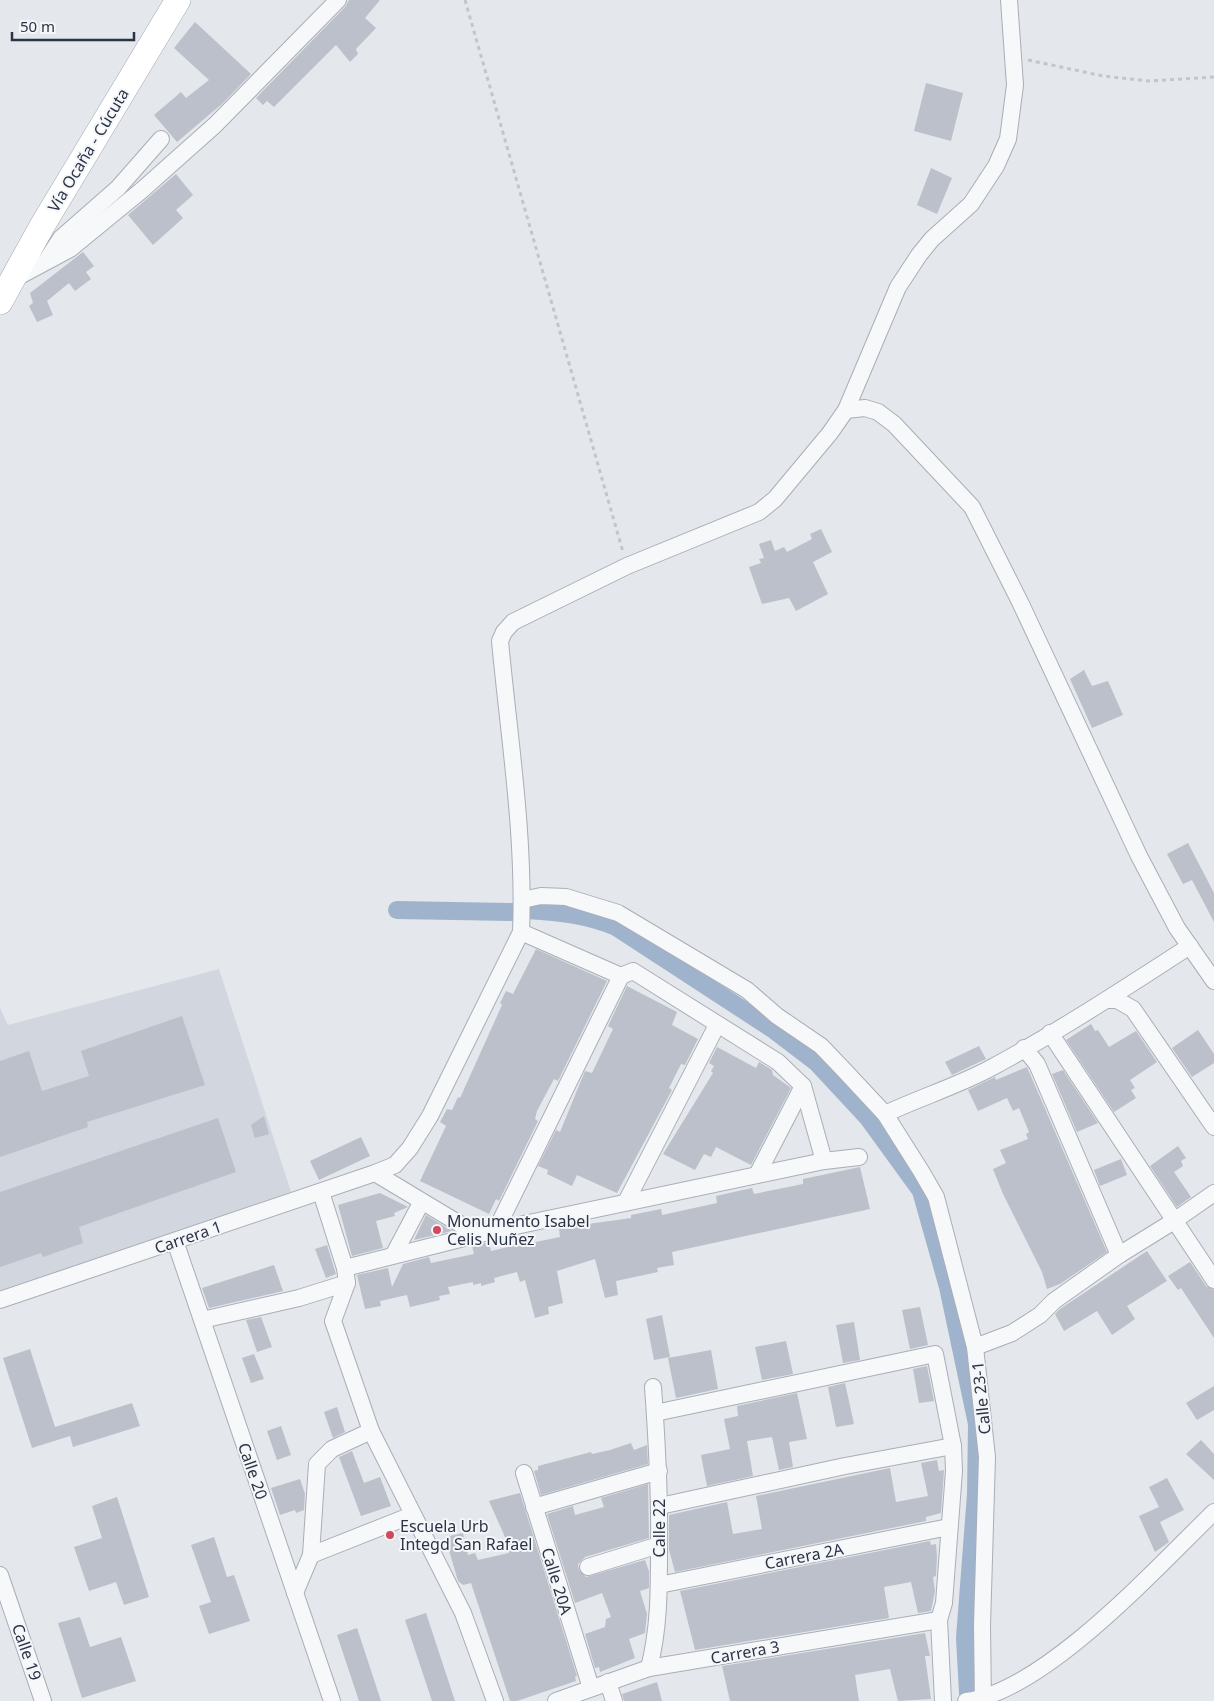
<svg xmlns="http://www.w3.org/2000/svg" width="1214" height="1701" viewBox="0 0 1214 1701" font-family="'Noto Sans',sans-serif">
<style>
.built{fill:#d2d6de}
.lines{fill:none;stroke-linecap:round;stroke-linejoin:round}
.canal{stroke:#9fb4cc;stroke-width:18}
.building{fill:#bbc0ca}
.minor-casing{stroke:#a9aeb7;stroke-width:18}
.primary-casing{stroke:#a3abb8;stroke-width:26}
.path{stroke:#c2c5cb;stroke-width:3;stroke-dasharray:4 4;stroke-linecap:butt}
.minor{stroke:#f7f8fa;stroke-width:16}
.primary{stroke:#fff;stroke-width:25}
.poi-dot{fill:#d1495b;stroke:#f4f6f9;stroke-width:2}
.labels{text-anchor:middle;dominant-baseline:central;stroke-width:4;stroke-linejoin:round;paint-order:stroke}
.street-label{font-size:16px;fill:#2b3445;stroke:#f4f6f9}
.poi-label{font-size:16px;fill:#2b3445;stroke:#f4f6f9;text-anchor:start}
</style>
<rect width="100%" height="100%" fill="#e4e7ec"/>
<polygon class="built" points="219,969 291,1192 0,1294 0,1008 8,1025"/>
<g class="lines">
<g class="canal">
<polyline points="397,910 514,912"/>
<path d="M528,910C559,912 587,915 616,927L774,1030L816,1062L868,1118L921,1191L948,1287L977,1424L976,1494L965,1638L968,1693"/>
</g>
</g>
<g class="building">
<polygon points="349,0 380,0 365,18 376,28 356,49 358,54 350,62 336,45 274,107 267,101 263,105 256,98 345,7"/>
<polygon points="195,22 251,74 223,103 177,142 154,115 181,92 186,98 209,80 174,48"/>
<polygon points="926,83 963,93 951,141 914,131"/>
<polygon points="931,168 952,178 937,214 917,205"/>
<polygon points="176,174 193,195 176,210 183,218 153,245 128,215"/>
<polygon points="83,252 94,266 86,272 91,279 75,291 69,283 47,301 53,315 37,322 29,306 33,303 30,293"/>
<polygon points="821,529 832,552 813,562 828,594 796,611 789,598 762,604 749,567 761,563 759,559 764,558 759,544 771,540 775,551 784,547 787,552 812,539 810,534"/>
<polygon points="1084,670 1092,686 1108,681 1123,715 1092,728 1070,679"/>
<polygon points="1188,843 1214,893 1214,922 1192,880 1183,884 1167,854"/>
<polygon points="536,949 607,981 558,1081 554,1079 537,1111 535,1119 538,1121 499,1201 496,1199 489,1214 420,1181 446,1126 440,1122 447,1109 452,1110 458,1097 460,1098 502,1005 500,1003 506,991 513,994"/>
<polygon points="627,986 677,1012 672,1025 698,1039 685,1065 681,1064 669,1088 672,1090 617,1193 577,1175 572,1186 547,1174 548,1170 538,1166 556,1130 560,1132 585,1071 592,1073 613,1029 608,1026"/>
<polygon points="182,1016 205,1085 87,1122 88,1127 0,1157 0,1061 29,1051 42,1091 89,1076 81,1051"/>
<polygon points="1091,1024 1095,1031 1098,1030 1109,1047 1136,1031 1157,1062 1130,1080 1135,1088 1131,1090 1136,1098 1114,1112 1066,1040"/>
<polygon points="1198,1030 1214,1054 1214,1063 1192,1077 1172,1048"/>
<polygon points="979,1046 986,1059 952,1075 945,1062"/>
<polygon points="717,1047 756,1068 759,1062 772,1070 773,1075 791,1088 751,1165 716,1147 711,1157 704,1154 695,1170 663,1154 713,1073 711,1071 714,1066 709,1063"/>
<polygon points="1027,1067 1107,1252 1060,1284 1047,1289 1042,1272 1003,1194 993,1169 1006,1163 1000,1150 1028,1139 1026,1134 1029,1132 1019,1108 1013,1111 1007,1098 978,1111 968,1090 995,1077 996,1080"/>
<polygon points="1063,1070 1098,1123 1077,1132 1052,1074"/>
<polygon points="264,1116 269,1134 255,1138 251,1125"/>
<polygon points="218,1118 236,1172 79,1227 83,1243 43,1257 41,1253 0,1267 0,1192"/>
<polygon points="361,1137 370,1156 319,1180 310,1161"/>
<polygon points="1178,1146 1186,1158 1181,1161 1183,1166 1174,1172 1191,1197 1177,1207 1150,1166"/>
<polygon points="1121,1159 1127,1175 1100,1186 1094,1170"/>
<polygon points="860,1167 870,1209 672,1252 674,1265 657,1268 658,1272 616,1281 618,1295 605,1298 595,1259 557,1271 563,1303 548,1307 549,1314 535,1318 525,1280 520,1282 517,1272 494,1278 495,1282 481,1286 481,1283 473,1285 473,1282 448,1287 450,1294 439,1296 440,1300 410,1307 407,1295 380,1301 381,1306 365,1309 357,1275 388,1268 392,1287 403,1264 429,1257 431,1263 474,1254 472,1246 485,1243 490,1246 491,1251 517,1245 516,1238 531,1235 531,1243 560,1237 559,1228 631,1218 631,1215 661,1209 662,1215 717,1203 716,1196 752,1188 754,1194 803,1184 803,1179"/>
<polygon points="380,1193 408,1207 394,1213 395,1216 376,1221 383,1248 352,1256 338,1205"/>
<polygon points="426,1215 452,1231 414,1240"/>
<polygon points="327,1245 336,1274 326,1278 315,1249"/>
<polygon points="1147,1251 1167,1281 1127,1306 1135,1319 1112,1335 1097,1311 1064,1331 1055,1314 1060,1309"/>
<polygon points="1190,1262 1206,1286 1214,1290 1214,1338 1181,1288 1178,1290 1168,1276"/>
<polygon points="274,1265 283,1291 209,1308 202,1288"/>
<polygon points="920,1307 928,1345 910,1349 902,1310"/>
<polygon points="662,1315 670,1357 654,1360 646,1319"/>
<polygon points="261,1317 272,1347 257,1352 246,1320"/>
<polygon points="854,1322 860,1360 843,1363 836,1325"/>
<polygon points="786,1341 793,1374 762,1380 755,1347"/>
<polygon points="30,1349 55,1427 132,1403 140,1426 73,1447 70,1436 32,1448 3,1358"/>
<polygon points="711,1350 718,1389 676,1398 668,1358"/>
<polygon points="254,1354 264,1379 251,1383 242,1358"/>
<polygon points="927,1366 934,1401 919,1403 913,1369"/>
<polygon points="845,1383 854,1424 836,1427 828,1387"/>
<polygon points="1214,1386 1214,1410 1197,1420 1186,1403"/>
<polygon points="797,1393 807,1439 789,1442 793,1467 779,1470 772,1437 747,1441 753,1476 707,1486 701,1455 730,1449 724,1419 738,1416 737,1406"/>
<polygon points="337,1407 345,1432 333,1438 324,1412"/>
<polygon points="281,1426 291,1455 277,1460 267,1431"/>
<polygon points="1201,1440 1214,1454 1214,1480 1186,1454"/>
<polygon points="631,1443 634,1450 647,1445 648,1464 541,1495 534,1471 538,1470 538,1466 591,1452 592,1454 610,1450"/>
<polygon points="352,1451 364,1483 380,1477 391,1506 361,1516 339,1457"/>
<polygon points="937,1460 939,1471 944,1470 941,1513 926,1517 926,1521 675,1572 669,1550 669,1515 727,1502 733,1534 762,1529 756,1496 890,1468 896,1502 928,1496 921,1463"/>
<polygon points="1167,1478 1184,1510 1160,1522 1169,1542 1155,1552 1139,1516 1159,1507 1149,1487"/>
<polygon points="300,1479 305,1494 304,1510 296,1513 295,1510 280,1515 271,1488"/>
<polygon points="648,1484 649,1538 585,1557 578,1564 579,1570 586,1577 645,1560 649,1571 649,1588 640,1591 647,1614 645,1633 629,1639 635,1658 600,1672 599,1667 595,1668 585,1634 605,1627 606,1619 611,1617 602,1593 575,1603 547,1514 573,1506 575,1515 604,1507 601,1498"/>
<polygon points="520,1493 577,1676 575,1677 576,1681 517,1701 510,1701 471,1583 463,1585 458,1581 445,1537 463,1533 468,1555 475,1553 478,1560 509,1553 505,1537 489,1501"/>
<polygon points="117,1497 149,1597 124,1605 116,1582 89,1591 74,1547 102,1538 92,1506"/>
<polygon points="214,1537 227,1577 234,1575 250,1621 209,1634 199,1606 211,1602 191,1545"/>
<polygon points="930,1541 931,1545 936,1544 937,1557 936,1576 933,1577 935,1591 931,1611 918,1613 911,1582 884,1587 889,1618 695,1650 680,1591"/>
<polygon points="426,1613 455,1701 432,1701 405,1620"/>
<polygon points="80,1617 90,1647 121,1637 136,1681 82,1698 58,1623"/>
<polygon points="357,1628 381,1701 359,1701 337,1635"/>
<polygon points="925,1633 930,1656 925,1656 931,1699 898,1701 890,1669 855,1675 859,1701 730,1701 722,1666"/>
<polygon points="657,1682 662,1701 624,1701 622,1694"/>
</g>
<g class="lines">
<g class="minor-casing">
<g id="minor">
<polyline points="46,261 61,238 118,188 161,139"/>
<polyline points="14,279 70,249 142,190 215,125 338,0"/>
<polyline points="846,410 865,408 878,412 894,424 972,507 1020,602 1139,856 1177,928 1214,981"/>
<polyline points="522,900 541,896 566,897 618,913 747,990 777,1016 821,1046 843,1069 885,1114 921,1171 936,1197 975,1347 987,1457 982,1626 983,1701"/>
<polyline points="521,932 621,976 633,971 778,1062 803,1086 824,1161"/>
<polyline points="1108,1000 1117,1000 1133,1009 1214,1127"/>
<polyline points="1050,1033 1214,1280"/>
<polyline points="1024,1048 1037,1064 1119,1255"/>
<path d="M885,1114C919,1098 954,1087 987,1070C1057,1033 1123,989 1190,946"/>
<polyline points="375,1173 478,1235"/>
<polyline points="757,1175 803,1086"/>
<polyline points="321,1192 345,1268 347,1283 333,1321 371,1431 463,1613 495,1701"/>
<polyline points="626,1202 717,1025"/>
<polyline points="496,1230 621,976"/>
<polyline points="175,1241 332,1701"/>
<polyline points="394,1254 421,1203"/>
<polyline points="345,1268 496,1230 824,1161 859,1157"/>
<path d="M0,1300L375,1173L395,1165L410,1148L430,1116L521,932C525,835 509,738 500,641L504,632L513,622L627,566L759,512L775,499L830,433L846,410L898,287L919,255L932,239L971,204L996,166L1008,139L1015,85L1009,0"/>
<polyline points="202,1320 299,1298 347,1283"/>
<polyline points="975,1347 1012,1333 1040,1315 1054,1301 1119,1255 1174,1221 1214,1193"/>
<polyline points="655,1413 935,1354 953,1446 954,1471 944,1603 939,1620 943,1701"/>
<polyline points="524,1473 591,1688"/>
<polyline points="660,1506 845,1466 953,1446"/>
<polyline points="534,1507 659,1471"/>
<polyline points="311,1555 317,1464 332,1449 371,1431"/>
<polyline points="588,1567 659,1545"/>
<polyline points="0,1575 43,1701"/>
<polyline points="659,1585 949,1527"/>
<polyline points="295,1593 311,1555 412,1515"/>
<path d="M649,1668C659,1629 659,1592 659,1551C660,1496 657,1442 653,1387"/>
<polyline points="608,1682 614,1701"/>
<polyline points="556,1701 649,1668 939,1620"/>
<path d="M966,1701C1044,1692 1157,1567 1214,1512"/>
</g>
</g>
<g class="primary-casing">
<polyline id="primary" points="0,302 42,226 178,0"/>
</g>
<g class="path">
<polyline points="465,0 623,552"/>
<polyline points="1028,60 1103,76 1149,81 1214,77"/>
</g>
<use href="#minor" class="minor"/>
<use href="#primary" class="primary"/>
</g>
<g class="poi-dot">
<circle cx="437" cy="1230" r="5"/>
<circle cx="390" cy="1535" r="5"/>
</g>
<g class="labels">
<g class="street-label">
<text transform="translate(88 150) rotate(-59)">Vía Ocaña - Cúcuta</text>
<text transform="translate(188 1237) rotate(-19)">Carrera 1</text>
<text transform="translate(981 1398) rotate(-96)">Calle 23-1</text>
<text transform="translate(253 1471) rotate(71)">Calle 20</text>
<text transform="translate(659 1528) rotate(-90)">Calle 22</text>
<text transform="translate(804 1556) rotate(-11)">Carrera 2A</text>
<text transform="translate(557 1581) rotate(73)">Calle 20A</text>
<text transform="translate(27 1652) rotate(71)">Calle 19</text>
<text transform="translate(745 1652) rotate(-10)">Carrera 3</text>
</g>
<g class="poi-label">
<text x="447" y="1221">Monumento Isabel<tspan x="447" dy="18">Celis Nuñez</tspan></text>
<text x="400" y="1526">Escuela Urb<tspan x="400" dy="18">Integd San Rafael</tspan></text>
</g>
</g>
<path d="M12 32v8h122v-8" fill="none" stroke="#2b3445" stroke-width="2.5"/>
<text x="20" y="32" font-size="15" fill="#2b3445" stroke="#f4f6f9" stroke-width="4" paint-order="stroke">50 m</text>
</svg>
